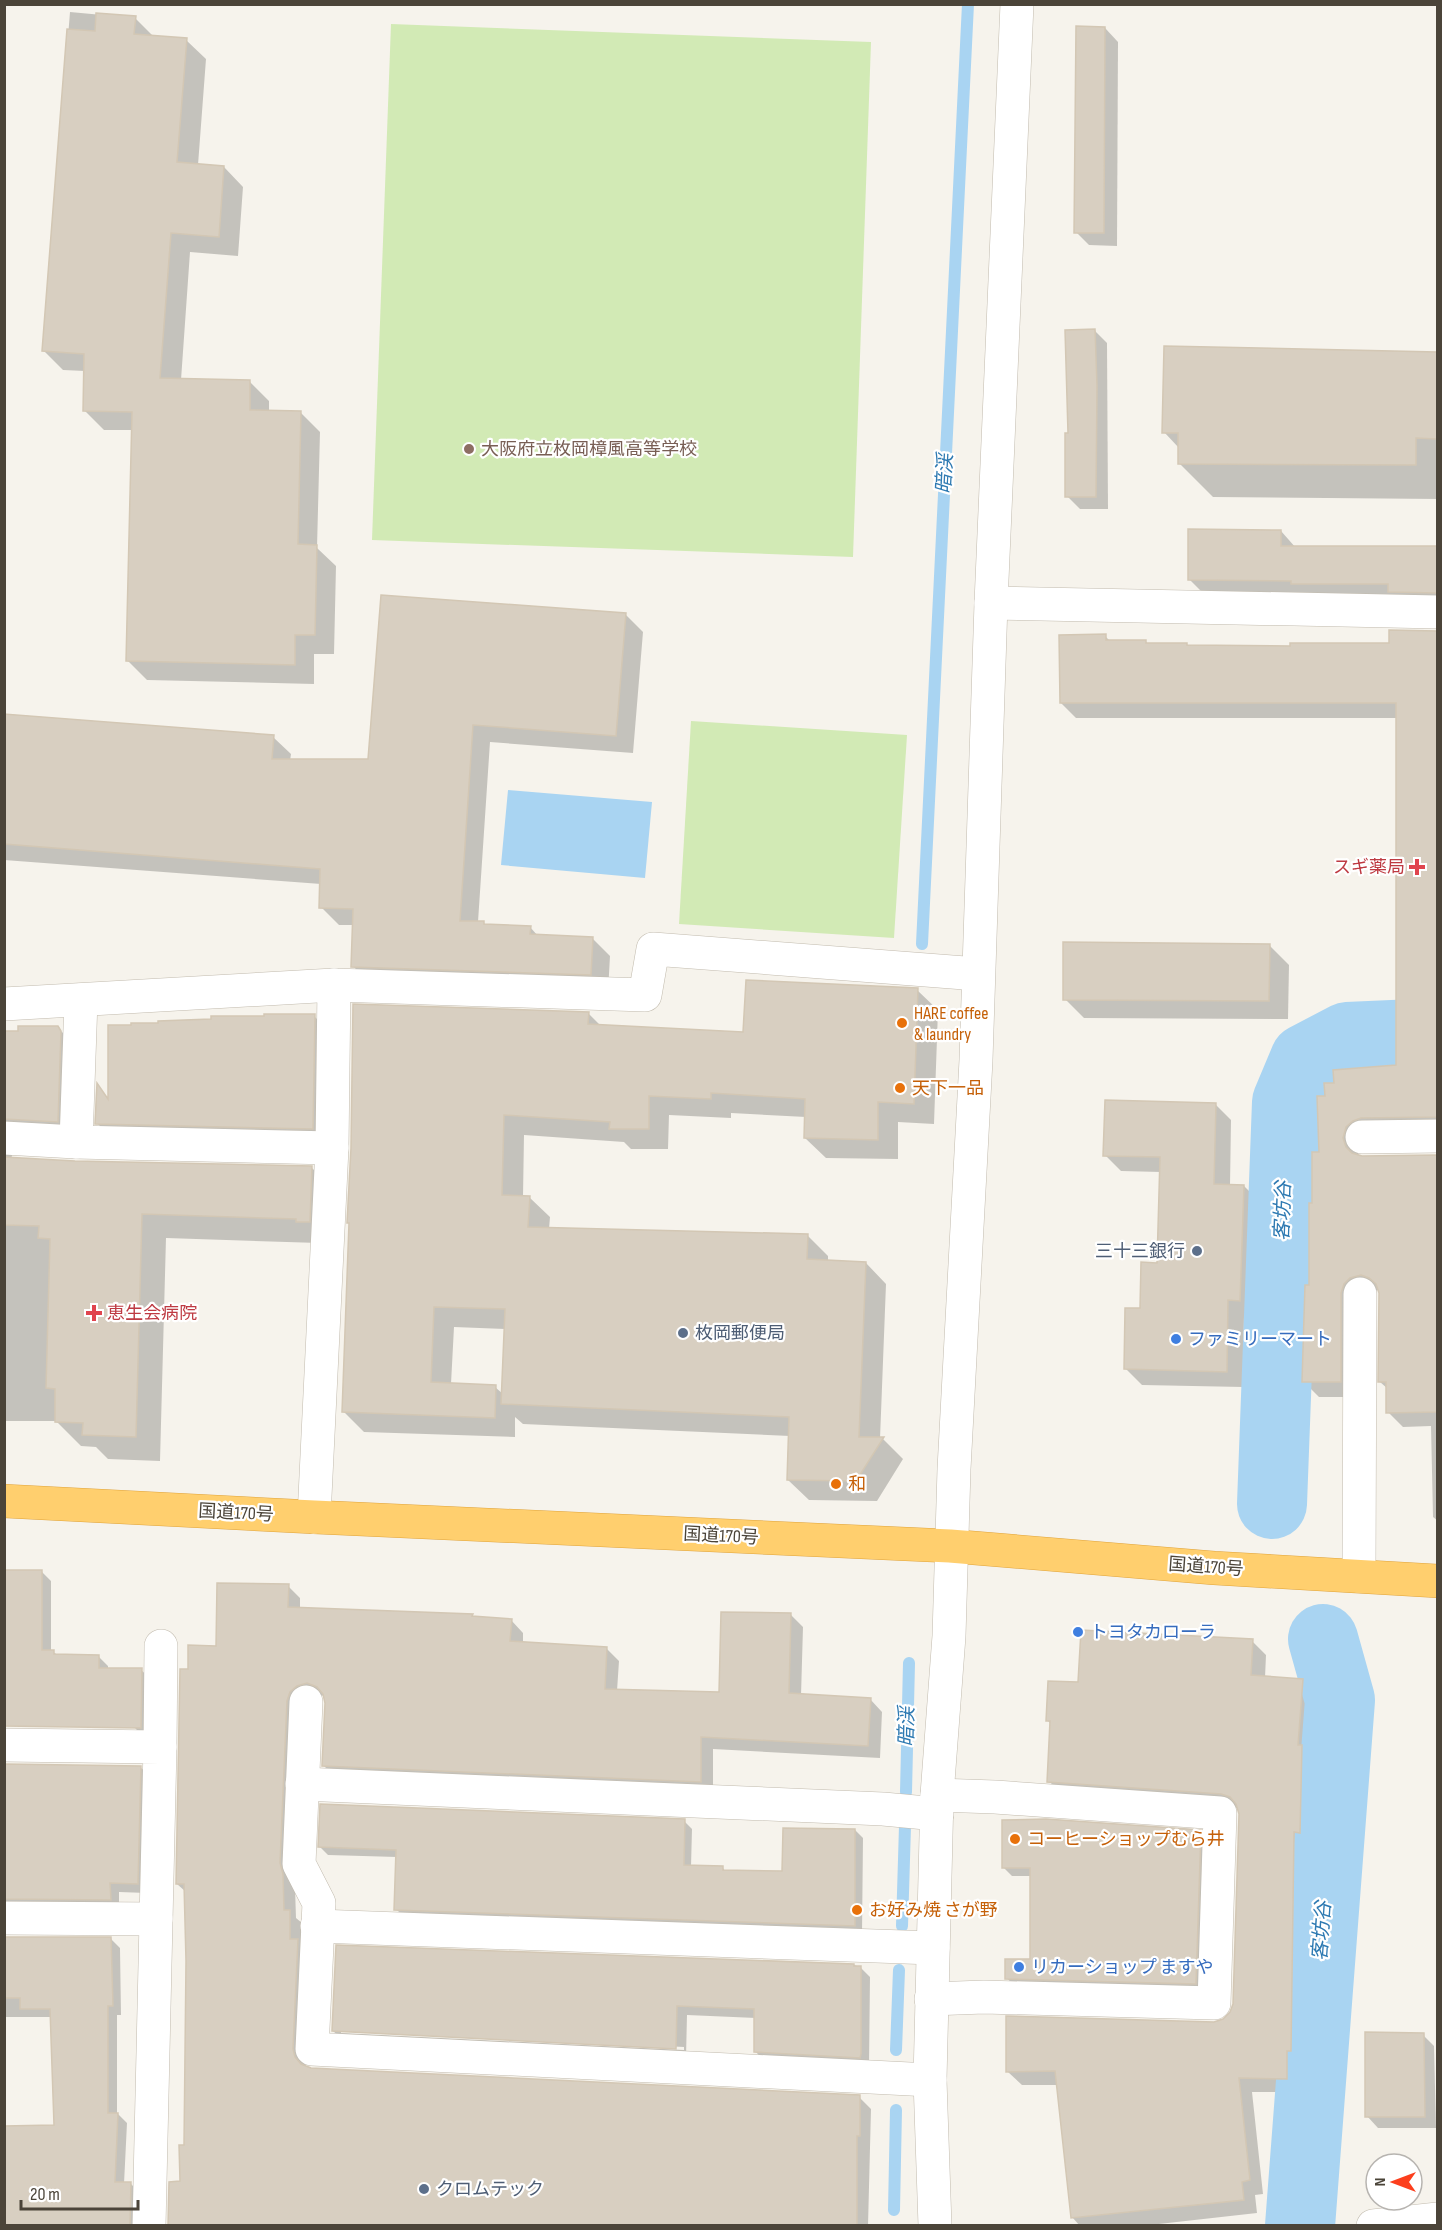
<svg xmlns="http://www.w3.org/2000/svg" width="1442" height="2230" viewBox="0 0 1442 2230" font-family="'Sofia Sans Condensed','Noto Sans JP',sans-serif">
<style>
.green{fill:#d2eab5}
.water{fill:#a9d4f2}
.shadow{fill:#0003;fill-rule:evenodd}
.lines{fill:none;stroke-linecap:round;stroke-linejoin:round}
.stream{stroke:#a9d4f2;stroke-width:12}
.river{stroke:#a9d4f2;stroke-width:70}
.building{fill:#d8cfc1;stroke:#d3c7b4;stroke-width:1.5}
.minor-casing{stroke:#c2bbae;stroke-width:34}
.highway-casing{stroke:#e0a43c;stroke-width:34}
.minor{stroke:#fff;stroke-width:33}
.highway{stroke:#ffcf6e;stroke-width:33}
.education-dot{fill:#8d6e63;stroke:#fff;stroke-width:2}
.health-dot{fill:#e0444e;stroke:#fff;stroke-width:2}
.food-dot{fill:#e8710a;stroke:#fff;stroke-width:2}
.service-dot{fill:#5c6f8a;stroke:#fff;stroke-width:2}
.shop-dot{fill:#3f7fe0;stroke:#fff;stroke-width:2}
.labels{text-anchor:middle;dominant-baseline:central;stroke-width:4.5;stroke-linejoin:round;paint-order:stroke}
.education-label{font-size:18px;fill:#785e54;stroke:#fff;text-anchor:start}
.health-label{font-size:18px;fill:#be3a42;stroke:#fff;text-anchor:end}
.food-label{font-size:18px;fill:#c56008;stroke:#fff;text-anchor:start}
.service-label{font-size:18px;fill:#4e5e75;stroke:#fff;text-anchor:start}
.shop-label{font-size:18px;fill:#366cbe;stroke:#fff;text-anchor:start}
.street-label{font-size:18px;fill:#4b4439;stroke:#fff}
.water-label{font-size:20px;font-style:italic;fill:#2e7ab2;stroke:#fff}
</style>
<rect width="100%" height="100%" fill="#f6f3ec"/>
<g class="green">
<polygon points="391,24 871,42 853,557 372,540"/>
<polygon points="691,721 907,735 894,938 679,924"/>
</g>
<polygon class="water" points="508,790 652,802 645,878 501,865"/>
<g class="shadow">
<polygon points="70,12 135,18 154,37 186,40 206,59 198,165 224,167 243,187 238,256 190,252 181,380 250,382 269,401 269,412 300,412 320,432 317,548 336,566 334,654 314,654 314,684 147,680 127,660 133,430 104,430 84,410 85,371 63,370 43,350"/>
<polygon points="1105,28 1118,42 1117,246 1089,245 1076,232"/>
<polygon points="1094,330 1107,343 1108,509 1080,509 1067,496"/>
<polygon points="1166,348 1438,354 1438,499 1213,497 1179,463 1179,448 1164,432"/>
<polygon points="1281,531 1296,548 1438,548 1438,607 1204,594 1189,579"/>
<polygon points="625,614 643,632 633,753 490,742 478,922 483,922 486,926 530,927 538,936 592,938 610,956 608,992 370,984 353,966 354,925 339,925 321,907 321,884 4,860 4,716 273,737 291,754 290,761 370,761"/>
<polygon points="1390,631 1438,632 1438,1132 1360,1142 1358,1153 1359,1156 1362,1157 1438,1156 1438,1521 1433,1517 1431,1426 1403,1427 1388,1412 1388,1389 1380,1382 1379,1290 1366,1292 1355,1397 1319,1397 1304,1382 1314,1205 1327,1097 1335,1084 1398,1067 1398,718 1076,718 1061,703 1105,636 1111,642 1146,642 1149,645 1291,648 1390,644"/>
<polygon points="1269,945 1289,965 1288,1019 1084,1018 1065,999"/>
<path d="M917,990L938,1010L934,1124L898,1122V1159L826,1158L805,1138L806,1117L731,1113V1118L669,1115L668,1149H631L624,1142L524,1135L523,1197H529L550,1217L549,1229L808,1236L828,1256V1262L866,1263L886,1284L880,1439H883L903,1459L877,1501L809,1500L788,1480L790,1436L523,1424L515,1417V1437L364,1432L343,1411L350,1224L588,1013L601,1026L744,1033ZM454,1327L505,1329L503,1394L495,1387L451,1384Z"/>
<polygon points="314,1016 320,1022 319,1134 103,1129 97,1123 98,1086 109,1100 159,1024"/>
<polygon points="57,1027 82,1052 82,1146 13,1152 11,1159 75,1162 312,1168 336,1192 319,1243 166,1238 160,1461 108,1459 96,1447 81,1446 56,1421 4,1421 4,1033"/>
<polygon points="1215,1104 1231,1120 1230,1186 1244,1186 1260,1202 1256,1316 1244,1316 1243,1387 1142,1385 1126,1369 1141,1309 1158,1264 1161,1172 1121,1171 1105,1155"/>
<polygon points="42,1572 51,1581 51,1651 58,1655 98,1656 108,1666 108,1669 141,1670 151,1679 144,1737 134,1727 4,1718"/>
<polygon points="288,1586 300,1598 300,1609 472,1615 474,1617 511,1620 523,1633 523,1644 607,1649 619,1661 617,1691 720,1694 791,1615 803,1627 801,1696 870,1699 882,1712 880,1758 713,1749 713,1794 336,1778 324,1766 326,1703 325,1696 319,1695 295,1888 296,1918 302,1923 306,2068 859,2097 871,2109 868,2226 169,2226 182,2183 186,2147 187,1961 186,1892 177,1884 190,1671"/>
<polygon points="1252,1641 1266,1655 1265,1678 1302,1680 1316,1694 1312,1757 1315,1760 1313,1846 1307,1846 1304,2064 1300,2065 1300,2092 1252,2092 1263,2194 1255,2195 1257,2213 1141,2226 1080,2226 1072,2217 1058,2085 1022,2085 1008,2072 1214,2023 1224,2020 1232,2013 1234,2004 1240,1813 1239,1808 1236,1808 1062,1795 1049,1781 1051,1724 1048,1721 1079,1684"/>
<polygon points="140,1767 150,1776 147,1893 119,1892 119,1909 4,1911 4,1768"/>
<polygon points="684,1821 692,1829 691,1867 722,1867 726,1872 784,1873 855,1830 863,1838 862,1934 404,1917 396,1909 397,1857 328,1855 320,1847"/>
<polygon points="1200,1832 1209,1841 1204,1992 1015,1987 1007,1978 1032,1960 1032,1876 1012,1876 1003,1867"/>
<polygon points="4,1938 111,1939 120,1948 121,2015 117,2015 117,2113 127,2123 124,2184 131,2184 140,2193 139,2226 4,2226 55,2127 52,2017 4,2017"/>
<path d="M854,1965L860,1967L870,1977L869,2067L765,2062L756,2052V2018L687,2015L686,2058L343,2040L333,2031ZM341,2030L684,2047V2050L341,2033Z"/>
<polygon points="1423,2035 1434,2046 1436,2128 1378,2128 1367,2116"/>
</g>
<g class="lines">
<g class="stream">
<polyline points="922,944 968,4"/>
<polyline points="906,1792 909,1663"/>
<polyline points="902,1926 905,1826"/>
<polyline points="896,2050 899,1970"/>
<polyline points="894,2210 896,2110"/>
</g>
<g class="river">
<polyline points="1272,1504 1287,1102 1305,1059 1347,1037 1438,1033"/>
<polyline points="1300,2226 1340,1700 1323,1639"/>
</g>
</g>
<g class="building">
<polygon points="96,13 136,16 134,34 187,38 177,162 224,166 219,237 171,233 160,378 250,380 250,410 301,411 298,544 317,545 315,635 295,635 295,665 126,661 132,412 83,411 84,354 42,351 67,29 95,31"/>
<polygon points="1076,26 1105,27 1104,233 1074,233"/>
<polygon points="1095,329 1097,386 1096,497 1065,497 1065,433 1068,433 1065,330"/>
<polygon points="1164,346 1437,352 1437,439 1416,438 1416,465 1178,464 1178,433 1162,433"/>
<polygon points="1188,529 1281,530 1281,546 1437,546 1437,593 1388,592 1388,584 1291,584 1291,581 1188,580"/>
<polygon points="381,595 626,613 616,736 473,725 460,921 484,921 484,924 531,926 530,934 593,937 591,975 351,967 353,909 319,908 320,869 4,844 4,714 274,735 272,759 368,759"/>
<polygon points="1389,630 1437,631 1437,1117 1361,1118 1353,1121 1346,1127 1343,1138 1346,1147 1352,1153 1362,1156 1437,1155 1437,1412 1386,1413 1386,1382 1378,1382 1379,1293 1376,1284 1369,1278 1361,1275 1350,1278 1344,1284 1341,1293 1341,1382 1302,1382 1305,1285 1309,1285 1309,1203 1312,1203 1312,1152 1319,1152 1317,1096 1325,1096 1324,1083 1334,1083 1333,1070 1396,1065 1396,703 1060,703 1059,635 1106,634 1106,640 1146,640 1146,643 1187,643 1187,645 1290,646 1290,643 1389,643"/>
<polygon points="1063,942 1270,944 1269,1001 1063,1000"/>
<polygon points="746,980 918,988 914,1104 878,1102 878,1140 804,1138 805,1099 792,1098 711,1093 711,1099 649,1096 649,1129 609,1129 610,1122 504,1115 502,1195 530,1196 528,1227 808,1234 807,1259 866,1262 859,1437 884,1437 856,1481 787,1480 789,1417 501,1404 505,1309 434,1307 431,1382 496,1385 495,1418 342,1412 349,1223 347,1223 351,1148 353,1004 589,1012 588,1024 743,1032"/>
<polygon points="264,1014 315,1014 313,1129 95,1124 97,1083 108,1099 108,1025 131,1025 131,1023 158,1023 158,1021 211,1019 211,1016 264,1016"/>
<polygon points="18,1026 58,1026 61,1031 58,1122 4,1119 4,1031 18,1031"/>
<polygon points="1105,1100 1216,1103 1214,1184 1244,1185 1240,1301 1228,1300 1227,1372 1124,1369 1125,1308 1140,1308 1141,1262 1157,1263 1160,1157 1103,1156"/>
<polygon points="4,1157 75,1161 312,1166 310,1222 296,1222 296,1219 142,1214 136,1437 82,1435 83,1423 55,1422 55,1389 46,1388 50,1239 38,1238 39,1226 4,1225"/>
<polygon points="4,1570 42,1570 42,1650 54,1650 54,1654 99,1655 99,1668 142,1668 141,1728 4,1726"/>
<polygon points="217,1583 289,1584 288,1607 473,1614 472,1616 512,1619 510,1641 607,1647 605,1689 719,1692 721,1612 791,1613 789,1693 871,1698 868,1746 701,1737 701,1782 322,1766 325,1703 323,1694 317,1687 307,1683 297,1686 290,1692 287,1701 280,1863 283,1874 284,1910 290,1910 290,1939 298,1939 293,2049 295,2057 301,2064 311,2068 860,2095 860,2136 857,2136 857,2226 168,2226 169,2182 180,2181 179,2145 184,2145 186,1961 184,1884 176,1884 180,1669 188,1669 188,1645 216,1646"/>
<polygon points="1081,1630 1253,1639 1251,1675 1303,1679 1298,1745 1302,1745 1300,1833 1294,1832 1291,2051 1287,2051 1287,2079 1239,2078 1250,2180 1242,2182 1244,2200 1071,2218 1055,2071 1006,2072 1006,2016 1214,2022 1223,2019 1230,2012 1233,2004 1239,1814 1236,1804 1230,1797 1221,1794 1047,1782 1050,1721 1046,1721 1048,1681 1078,1682"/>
<polygon points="4,1764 141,1766 138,1884 110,1883 111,1900 4,1899"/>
<polygon points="320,1804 685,1819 684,1865 723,1866 723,1870 782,1871 783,1828 855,1829 855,1926 394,1910 396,1850 318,1847"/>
<polygon points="1046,1819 1201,1830 1196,1984 1005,1979 1005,1959 1030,1959 1030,1868 1002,1868 1002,1820"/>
<polygon points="4,1937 111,1937 113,2006 108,2006 108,2113 118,2113 115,2182 131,2182 130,2226 4,2226 4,2126 54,2125 50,2009 20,2009 20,1998 4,1998"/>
<polygon points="336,1945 854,1964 854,1966 861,1966 861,2054 860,2058 754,2052 754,2009 677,2006 676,2049 332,2031"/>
<polygon points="1365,2032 1424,2033 1425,2117 1365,2117"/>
</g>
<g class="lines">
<g class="minor-casing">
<g id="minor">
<polyline points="991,603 1438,612"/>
<polyline points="4,1004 334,985 645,995 653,949 978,974"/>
<polyline points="1362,1137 1438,1136"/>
<polyline points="4,1138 76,1142 332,1148"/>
<polyline points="76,1142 81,1000"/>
<polyline points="314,1517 332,1148 334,985"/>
<polyline points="1359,1576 1360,1294"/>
<polyline points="306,1702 299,1864 319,1903 312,2049 930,2080"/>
<polyline points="4,1745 160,1747 149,2226"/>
<polyline points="160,1747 161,1646"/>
<polyline points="302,1784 883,1809 937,1814"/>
<polyline points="4,1918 156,1919"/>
<polyline points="317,1926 933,1948"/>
<polyline points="931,1999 984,1997 1214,2003 1220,1813 995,1797 937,1795"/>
<polyline points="935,2226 930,2080 937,1795 949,1636 954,1469 976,1060 991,603 1017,4"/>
<polyline points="1373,2226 1438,2219"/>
</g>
</g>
<g class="highway-casing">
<polyline id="highway" points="4,1501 314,1517 950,1546 1214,1568 1438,1581"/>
</g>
<use href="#minor" class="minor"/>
<use href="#highway" class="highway"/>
</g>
<circle class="education-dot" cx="469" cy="449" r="6"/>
<g class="health-dot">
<path d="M1414 858h6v6h6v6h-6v6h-6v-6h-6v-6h6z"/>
<path d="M91 1304h6v6h6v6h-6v6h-6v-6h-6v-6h6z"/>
</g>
<g class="food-dot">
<circle cx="902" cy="1023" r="6"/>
<circle cx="900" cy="1088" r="6"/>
<circle cx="836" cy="1484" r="6"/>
<circle cx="1015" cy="1839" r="6"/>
<circle cx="857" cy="1910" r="6"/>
</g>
<g class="service-dot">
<circle cx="1197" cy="1251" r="6"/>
<circle cx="683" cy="1333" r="6"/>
<circle cx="424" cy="2189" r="6"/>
</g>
<g class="shop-dot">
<circle cx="1176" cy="1339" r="6"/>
<circle cx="1078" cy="1632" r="6"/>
<circle cx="1019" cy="1967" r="6"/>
</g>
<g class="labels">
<g class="education-label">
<text x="481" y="449">大阪府立枚岡樟風高等学校</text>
</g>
<g class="health-label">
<text x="1405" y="867">スギ薬局</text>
<text x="107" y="1313" text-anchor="start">恵生会病院</text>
</g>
<g class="food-label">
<text x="914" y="1013">HARE coffee<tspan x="914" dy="21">&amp; laundry</tspan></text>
<text x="912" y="1088">天下一品</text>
<text x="848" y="1484">和</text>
<text x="1027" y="1839">コーヒーショップむら井</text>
<text x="869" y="1910">お好み焼 さが野</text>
</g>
<g class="service-label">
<text x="1185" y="1251" text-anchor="end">三十三銀行</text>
<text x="695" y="1333">枚岡郵便局</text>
<text x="436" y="2189">クロムテック</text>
</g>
<g class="shop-label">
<text x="1188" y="1339">ファミリーマート</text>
<text x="1090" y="1632">トヨタカローラ</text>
<text x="1031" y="1967">リカーショップ ますや</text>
</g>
<g class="street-label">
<text transform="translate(236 1513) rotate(3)">国道170号</text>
<text transform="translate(721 1536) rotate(3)">国道170号</text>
<text transform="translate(1206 1567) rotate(4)">国道170号</text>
</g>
<g class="water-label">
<text transform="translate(945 474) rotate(-87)">暗渓</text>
<text transform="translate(1283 1211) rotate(-88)">客坊谷</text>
<text transform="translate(907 1727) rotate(-89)">暗渓</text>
<text transform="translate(1322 1931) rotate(-86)">客坊谷</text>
</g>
</g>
<rect width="1442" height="2230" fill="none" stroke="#4b4439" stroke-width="12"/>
<g transform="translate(1394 2182) rotate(270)"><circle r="28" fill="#ffffff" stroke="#b7b4b0" stroke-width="1.5"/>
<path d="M0-4.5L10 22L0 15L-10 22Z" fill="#fc3f1d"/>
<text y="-9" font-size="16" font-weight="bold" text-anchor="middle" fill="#4b4439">N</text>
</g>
<path d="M21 2200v9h117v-9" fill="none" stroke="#4b4439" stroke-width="3"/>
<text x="30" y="2200" font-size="18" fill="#4b4439" stroke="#ffffff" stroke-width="4.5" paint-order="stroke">20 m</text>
</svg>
